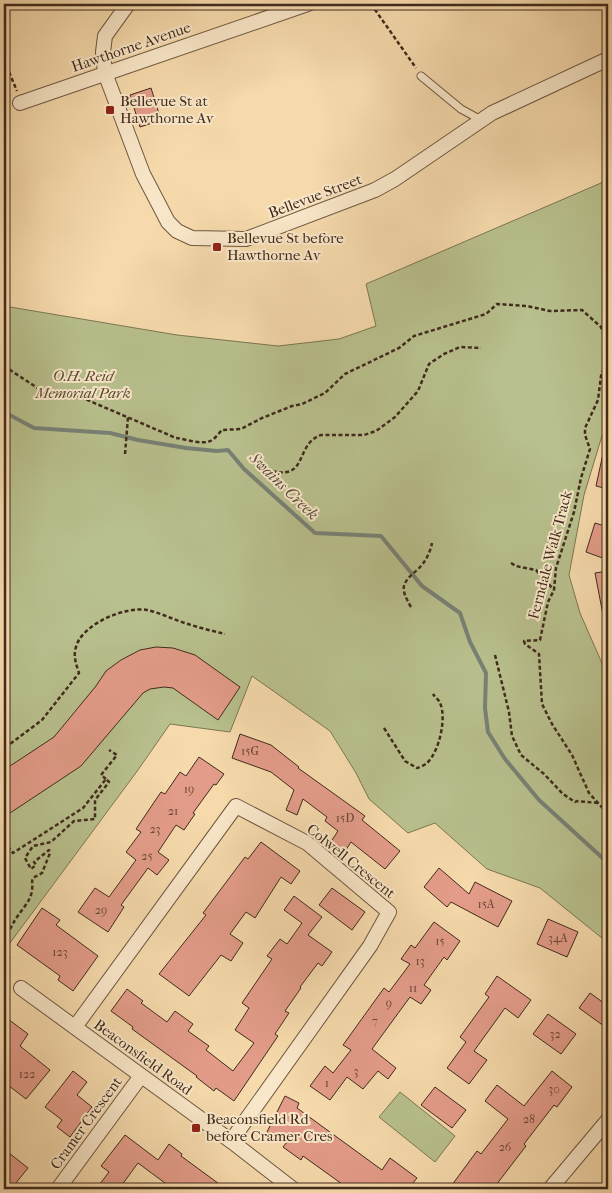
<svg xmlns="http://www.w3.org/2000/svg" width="612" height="1193" viewBox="0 0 612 1193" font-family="'IM FELL French Canon',serif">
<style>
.green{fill:#b8c08d;stroke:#7c7654}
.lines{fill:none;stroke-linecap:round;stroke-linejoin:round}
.stream{stroke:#788175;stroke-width:4}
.building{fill:#e39c89;stroke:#402b1c}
.lane-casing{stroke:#6e5740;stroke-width:9}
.street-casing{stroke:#6e5740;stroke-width:16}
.path{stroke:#402b1c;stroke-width:2.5;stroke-dasharray:4 2.5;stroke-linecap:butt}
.lane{stroke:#f9e7c9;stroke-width:7}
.street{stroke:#f9e7c9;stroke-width:14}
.poi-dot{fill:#8f2418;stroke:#f9e7c9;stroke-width:2}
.labels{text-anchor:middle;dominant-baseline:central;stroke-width:4;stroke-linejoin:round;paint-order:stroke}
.number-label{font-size:12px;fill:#694737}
.street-label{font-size:15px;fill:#402b1c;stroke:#f9e7c9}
.poi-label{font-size:15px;fill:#402b1c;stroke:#f9e7c9;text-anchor:start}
.park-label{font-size:15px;font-style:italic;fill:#584933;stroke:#f9e7c9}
.water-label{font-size:16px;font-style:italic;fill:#574f41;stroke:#f9e7c9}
</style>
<rect width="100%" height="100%" fill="#f6daac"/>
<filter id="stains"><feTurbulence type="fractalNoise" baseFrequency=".004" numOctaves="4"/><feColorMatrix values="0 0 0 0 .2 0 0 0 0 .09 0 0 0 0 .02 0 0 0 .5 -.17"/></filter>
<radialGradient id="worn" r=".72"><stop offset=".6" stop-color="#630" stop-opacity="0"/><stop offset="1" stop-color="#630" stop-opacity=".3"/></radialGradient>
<g class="green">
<polygon points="608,180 608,416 584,495 569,575 580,613 608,677 608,943 540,888 487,869 435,823 408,833 369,799 356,773 330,731 252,676 230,732 170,724 138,770 4,951 4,306 177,335 278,346 339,339 376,326 366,284"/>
<polygon points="400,1092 455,1136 435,1162 379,1117"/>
</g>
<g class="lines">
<polyline class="stream" points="4,412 34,428 110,433 138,440 186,448 217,451 228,450 244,469 315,533 381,536 422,586 460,613 470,642 486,673 485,708 488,732 505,759 539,800 608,863"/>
</g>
<g class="building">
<polygon points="151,88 161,120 140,127 130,95"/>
<polygon points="604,449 608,450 608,489 596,486"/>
<polygon points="595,523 608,527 608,560 586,552"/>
<polygon points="608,571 608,615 603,615 595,573"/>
<polygon points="156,647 173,648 195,655 240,687 218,720 173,688 164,687 150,689 143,693 81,766 4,817 4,770 54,737 96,686 106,671 121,660 140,650"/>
<polygon points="240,734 271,745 299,767 298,768 365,816 362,820 400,851 385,869 351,842 342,856 328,846 338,831 325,821 327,817 303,799 297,815 286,810 294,790 271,772 232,758"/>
<polygon points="199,757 224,774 216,785 214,784 193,813 195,814 184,830 176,825 158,852 169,860 157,875 148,868 121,905 124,907 108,932 78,912 95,888 109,897 136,860 126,852 141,832 136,829 161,792 165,794 180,772 186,776"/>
<polygon points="261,842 300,871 291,884 281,877 255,918 246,912 230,934 243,943 231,961 221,955 189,996 159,974 206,915 203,913 245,857 248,859"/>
<polygon points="439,868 469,894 475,882 512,901 498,927 451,902 447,907 424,887"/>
<polygon points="332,888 365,912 352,930 319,905"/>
<polygon points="294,896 322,917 308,935 332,952 322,966 318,963 300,987 301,988 285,1011 289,1013 275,1034 278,1036 234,1101 216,1088 214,1091 196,1077 197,1076 132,1029 133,1027 111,1011 127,989 143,1001 141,1003 167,1022 175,1011 193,1024 188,1031 209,1046 206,1050 233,1071 254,1043 235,1030 249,1008 242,1003 272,959 267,956 280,939 287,944 302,923 284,910"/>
<polygon points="42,908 60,920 56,925 98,956 73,991 58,980 60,976 17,945"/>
<polygon points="548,919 578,932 567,957 537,944"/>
<polygon points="434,922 460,941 447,960 444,957 424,985 431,990 421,1004 410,997 372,1049 396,1068 388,1079 378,1071 363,1089 347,1077 330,1100 310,1086 325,1066 333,1073 351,1050 343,1045 384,988 389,992 410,964 401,959 411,945 415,948"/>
<polygon points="497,976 531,1000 518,1018 505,1008 474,1051 487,1060 469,1084 447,1068 466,1042 460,1037 489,997 485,994"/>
<polygon points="590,993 608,1006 608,1029 579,1008"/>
<polygon points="548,1014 576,1034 561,1054 533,1034"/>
<polygon points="4,1016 28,1034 20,1046 50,1070 26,1099 4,1082"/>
<polygon points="73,1071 87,1082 77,1095 92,1107 70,1137 57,1127 62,1120 45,1107"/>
<polygon points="552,1071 572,1087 557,1107 554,1105 524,1144 526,1146 493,1189 449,1189 477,1151 481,1154 508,1119 485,1101 497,1085 524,1106"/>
<polygon points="435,1087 466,1110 452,1128 421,1105"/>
<polygon points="285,1096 299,1103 297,1108 382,1170 390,1158 417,1178 408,1189 349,1189 303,1156 301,1160 283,1147 287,1142 267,1132"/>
<polygon points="125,1135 158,1160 169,1144 182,1154 181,1156 226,1189 173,1189 138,1163 119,1189 96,1189 109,1172 101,1166"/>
<polygon points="4,1149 28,1168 11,1189 4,1189"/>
</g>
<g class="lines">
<g class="lane-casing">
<polyline id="lane" points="421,76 461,109 481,120"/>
</g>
<g class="street-casing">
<g id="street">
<polyline points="128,4 105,36 103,52 105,73 143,174 168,222 177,231 192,238 246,239 375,190 395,179 492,113 608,59"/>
<polyline points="20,103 308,4"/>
<polyline points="21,988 231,1141 293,1189"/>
<polyline points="75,1027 236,806 307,843 389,912 370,946 231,1141"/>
<polyline points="58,1189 141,1076"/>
<polyline points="550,1189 608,1120"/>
</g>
</g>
<g class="path">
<polyline points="371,4 416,68"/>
<polyline points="4,60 17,91"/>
<polyline points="608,356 601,376 598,400 585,428 585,435 590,449 581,478 574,512 556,568 554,590 548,602 540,640 524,641 525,644 539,654 542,704 552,724 572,755 589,793 608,814"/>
<path d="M4,366L39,389L71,393L176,438C185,439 203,445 210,441C214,440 219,433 222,430L241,429L262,418L292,406L302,404L325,393L345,374L399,348L414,336L486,314L497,304L527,306L550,311L582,310L601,327L608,346"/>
<polyline points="125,454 128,417"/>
<path d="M266,469C310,484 293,445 321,435H364L376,431L395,417L418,391L429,364L444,354L460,347L481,348"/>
<polyline points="511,563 516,566 536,570 554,590"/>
<path d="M411,607C400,588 401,584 417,570C425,563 430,553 432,543"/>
<polyline points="495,655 509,712 512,736 521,755 544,774 563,794 575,802 577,801 598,803"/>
<path d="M384,728L405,761L417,768C420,767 425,765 427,763C439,752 447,718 440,703C439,700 435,697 433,694"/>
<path d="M4,745L10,744L42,720L79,673C76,664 73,656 76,647C82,624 125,606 147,610C161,613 174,620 188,624C200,628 213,631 225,634"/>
<polyline points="106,779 101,775 117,755 109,750"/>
<path d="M4,841L13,853L83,808L106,779L109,782L95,800V819L74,821L51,842L33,846L25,858L31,869L36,865L34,862L49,850L50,853L42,873L33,878C31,883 33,885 32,890C31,901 22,909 17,917C11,926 12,928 4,937"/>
<polyline points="4,954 10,958"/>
</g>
<use href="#lane" class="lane"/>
<use href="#street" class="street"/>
</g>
<g class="poi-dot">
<rect x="105" y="105" width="10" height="10" rx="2.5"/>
<rect x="212" y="242" width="10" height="10" rx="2.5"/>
<rect x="191" y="1123" width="10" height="10" rx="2.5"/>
</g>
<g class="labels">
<g class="number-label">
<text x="250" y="751">15G</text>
<text x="189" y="789">19</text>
<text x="173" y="811">21</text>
<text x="345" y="818">15D</text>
<text x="155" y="829">23</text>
<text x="147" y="856">25</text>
<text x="486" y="904">15A</text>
<text x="101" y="910">29</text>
<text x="558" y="938">34A</text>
<text x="440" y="941">15</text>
<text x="60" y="952">123</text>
<text x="420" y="961">13</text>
<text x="413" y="988">11</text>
<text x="389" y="1003">9</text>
<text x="375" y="1021">7</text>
<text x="555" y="1034">32</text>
<text x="356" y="1071">3</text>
<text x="27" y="1074">122</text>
<text x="327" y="1083">1</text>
<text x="554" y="1089">30</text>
<text x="529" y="1119">28</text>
<text x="505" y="1147">26</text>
</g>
<g class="street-label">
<text transform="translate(131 47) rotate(-19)">Hawthorne Avenue</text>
<text transform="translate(315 196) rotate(-21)">Bellevue Street</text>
<text transform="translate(550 555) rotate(-75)">Ferndale Walk Track</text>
<text transform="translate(351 861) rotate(39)">Colwell Crescent</text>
<text transform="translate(143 1057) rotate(36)">Beaconsfield Road</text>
<text transform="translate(86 1123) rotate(-54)">Cramer Crescent</text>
</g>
<g class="poi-label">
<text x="120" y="101">Bellevue St at<tspan x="120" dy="17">Hawthorne Av</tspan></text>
<text x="227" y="238">Bellevue St before<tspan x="227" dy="17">Hawthorne Av</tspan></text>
<text x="206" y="1119">Beaconsfield Rd<tspan x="206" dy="17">before Cramer Cres</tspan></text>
</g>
<g class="park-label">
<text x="83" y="376">O.H. Reid<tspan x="83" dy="17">Memorial Park</tspan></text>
</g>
<g class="water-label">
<text transform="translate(284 486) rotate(44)">Swains Creek</text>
</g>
</g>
<rect width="612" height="1193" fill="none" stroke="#f6daac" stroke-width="20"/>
<rect x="5" y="5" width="602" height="1183" fill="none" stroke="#402b1c" stroke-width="2.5"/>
<rect x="10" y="10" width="592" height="1173" fill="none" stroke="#402b1c"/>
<rect width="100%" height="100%" filter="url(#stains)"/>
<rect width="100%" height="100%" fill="url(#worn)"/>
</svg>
